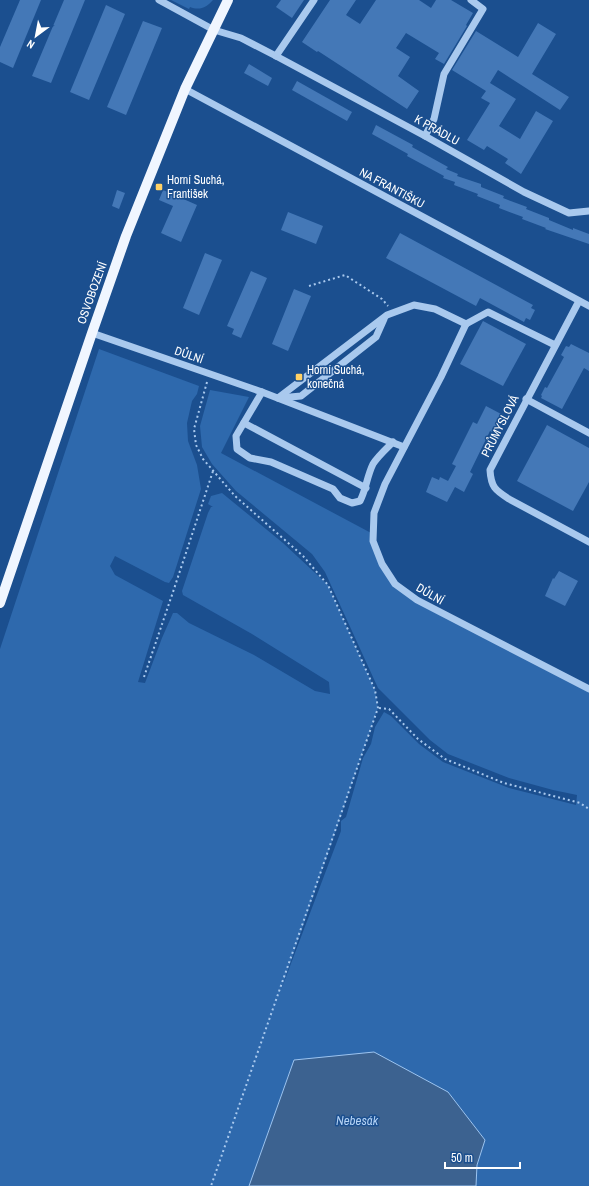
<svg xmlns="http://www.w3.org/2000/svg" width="589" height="1186" viewBox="0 0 589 1186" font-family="'Archivo Narrow',sans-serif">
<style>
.green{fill:#2e69ad}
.water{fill:#3c6290;stroke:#9cc4f0}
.building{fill:#4478b7}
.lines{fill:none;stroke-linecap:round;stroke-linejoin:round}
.path{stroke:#a9c9ee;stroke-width:2;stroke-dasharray:2 3;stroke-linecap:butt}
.minor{stroke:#a9c9ee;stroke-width:7}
.major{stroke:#f0f6ff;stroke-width:10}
.poi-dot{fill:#ffd166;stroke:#1b4f8f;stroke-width:1.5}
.labels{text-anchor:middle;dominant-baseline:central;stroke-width:3;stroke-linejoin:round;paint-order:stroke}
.street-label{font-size:12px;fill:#fff;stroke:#1b4f8f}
.poi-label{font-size:12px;fill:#fff;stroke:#1b4f8f;text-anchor:start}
.water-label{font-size:13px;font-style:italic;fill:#b5d3f5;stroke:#1b4f8f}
</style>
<rect width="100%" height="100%" fill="#1b4f8f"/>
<g class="green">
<path d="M171,0H213C207,7 200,11 190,7L189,9Z"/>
<polygon points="99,349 199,386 197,394 192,401 187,423 188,441 197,465 201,489 173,577 169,583 165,582 115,556 110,566 115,575 163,601 138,682 145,683 162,638 173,613 177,613 189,623 254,655 315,691 330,694 329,682 252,634 183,595 182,591 208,513 211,507 213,507 208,504 211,496 222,493 283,543 328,585 375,690 378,708 281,990 341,831 341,821 346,817 363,758 371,744 375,727 384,712 391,716 419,744 443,762 509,788 576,805 577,795 553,790 509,778 448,754 430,740 378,688 325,572 312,554 236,491 212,464 202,447 200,426 210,390 249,397 221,453 373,534 373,541 395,584 417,600 589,689 589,1186 476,1186 477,1165 485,1140 448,1092 294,1060 249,1186 0,1186 0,649"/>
</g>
<polygon class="water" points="374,1052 448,1092 485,1140 477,1165 476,1186 249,1186 294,1060"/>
<g class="building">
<polygon points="20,0 41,0 13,68 0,62 0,47"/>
<polygon points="64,0 85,0 51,83 32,76"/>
<polygon points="281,0 304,0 292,18 276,7"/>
<polygon points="330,0 356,0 346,15 360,24 376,0 419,0 431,8 436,0 451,0 473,13 466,25 467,26 444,64 435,59 439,53 406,33 396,48 410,57 398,76 419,91 407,109 318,51 317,52 302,42"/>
<polygon points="106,5 125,14 89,100 70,92"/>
<polygon points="143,21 162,28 126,115 107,107"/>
<polygon points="538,23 556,34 532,74 569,97 560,110 498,70 490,83 516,99 499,126 520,139 536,111 553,121 521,174 505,163 508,159 487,146 484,150 467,140 490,103 481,98 486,91 452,70 476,31 518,57"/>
<polygon points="249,64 272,78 268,86 244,73"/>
<polygon points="297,81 352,112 347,121 292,90"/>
<polygon points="376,125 413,145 412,147 448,167 446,169 458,174 457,176 481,184 481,187 504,196 503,198 527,207 526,209 549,218 549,220 573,230 573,228 589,234 589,244 545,229 546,228 522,219 523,217 499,208 500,205 477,196 478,194 454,185 455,182 443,178 444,176 407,156 408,154 372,134"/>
<polygon points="117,190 125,193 119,209 112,206"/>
<polygon points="163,190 197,205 181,242 161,233 173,206 159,200"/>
<polygon points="288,212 323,226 316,244 281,230"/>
<polygon points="400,233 533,305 531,308 535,310 530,320 526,318 524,322 480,298 476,306 386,258"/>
<polygon points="205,253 222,260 199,315 183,308"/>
<polygon points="251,271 267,278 241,338 232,334 234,329 227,326"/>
<polygon points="294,289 311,296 288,351 272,344"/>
<polygon points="483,321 526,344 503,386 460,364"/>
<polygon points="571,344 589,353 589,371 584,368 562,409 541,398 542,396 541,395 545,387 547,388 564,357 561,355 566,346 569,347"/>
<polygon points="486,406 503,415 494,433 490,431 470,472 473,474 464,492 455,487 447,502 426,492 432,477 439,480 440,477 448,481 456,466 452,464 473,422 477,424"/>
<polygon points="547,425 589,448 589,482 573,511 517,481"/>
<polygon points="559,571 578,581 565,606 545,596 553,578 554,579"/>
</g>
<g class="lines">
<g class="path">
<polyline points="309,286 345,275 382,299 388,306"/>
<polyline points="207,382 194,429 196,445 203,459 235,496 303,556 328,585 375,690 378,708 211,1186"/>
<polyline points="144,677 173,592 213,471"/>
<polyline points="379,708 389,709 418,739 445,759 504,783 580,803 589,809"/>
</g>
<g class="minor">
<polyline points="159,0 214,30 241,38 276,56 425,136 524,192 569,213 589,211"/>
<polyline points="276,56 314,0"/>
<polyline points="185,89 589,306"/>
<polyline points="425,136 434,119 444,74 483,9 471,0"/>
<path d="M579,301L490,470C491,487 495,490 509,499L589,542"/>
<polyline points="466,324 441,377 385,484 374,513 373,541 382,564 395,584 417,600 589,689"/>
<polyline points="466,324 488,312 555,345"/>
<polyline points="92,333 262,392 404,447"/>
<path d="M262,392L236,436L237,449L250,458L271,462L333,489L340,498L352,503L360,501C366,490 367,476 373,464C378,456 386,449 393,442"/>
<polyline points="278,398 387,315 414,305 435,309 466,324"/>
<polyline points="280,398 301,396 376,337 384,319"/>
<polyline points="526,399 589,433"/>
<polyline points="244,423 366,488"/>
</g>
<polyline class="major" points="0,603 92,333 126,236 185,89 228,0"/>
</g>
<g class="poi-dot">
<rect x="155" y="183" width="8" height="8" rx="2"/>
<rect x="295" y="373" width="8" height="8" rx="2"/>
</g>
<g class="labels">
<g class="street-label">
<text transform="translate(437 130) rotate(29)">K PRÁDLU</text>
<text transform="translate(392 188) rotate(28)">NA FRANTIŠKU</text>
<text transform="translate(92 293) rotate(-70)">OSVOBOZENÍ</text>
<text transform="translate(189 355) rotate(19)">DŮLNÍ</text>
<text transform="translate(500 426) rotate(-63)">PRŮMYSLOVÁ</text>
<text transform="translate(430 594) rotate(30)">DŮLNÍ</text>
</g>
<g class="poi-label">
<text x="167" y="180">Horní Suchá,<tspan x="167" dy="14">František</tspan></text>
<text x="307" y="370">Horní Suchá,<tspan x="307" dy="14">konečná</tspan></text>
</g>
<g class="water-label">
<text x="357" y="1120">Nebesák</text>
</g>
</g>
<g transform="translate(36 36) rotate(212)" stroke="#1b4f8f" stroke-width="3" paint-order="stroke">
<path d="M0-3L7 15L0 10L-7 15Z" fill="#ffffff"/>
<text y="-6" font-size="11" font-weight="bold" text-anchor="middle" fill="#ffffff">N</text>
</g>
<path d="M445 1162v6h75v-6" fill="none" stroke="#ffffff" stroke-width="2"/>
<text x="451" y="1162" font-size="12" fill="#ffffff" stroke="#1b4f8f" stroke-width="3" paint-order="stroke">50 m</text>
</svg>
